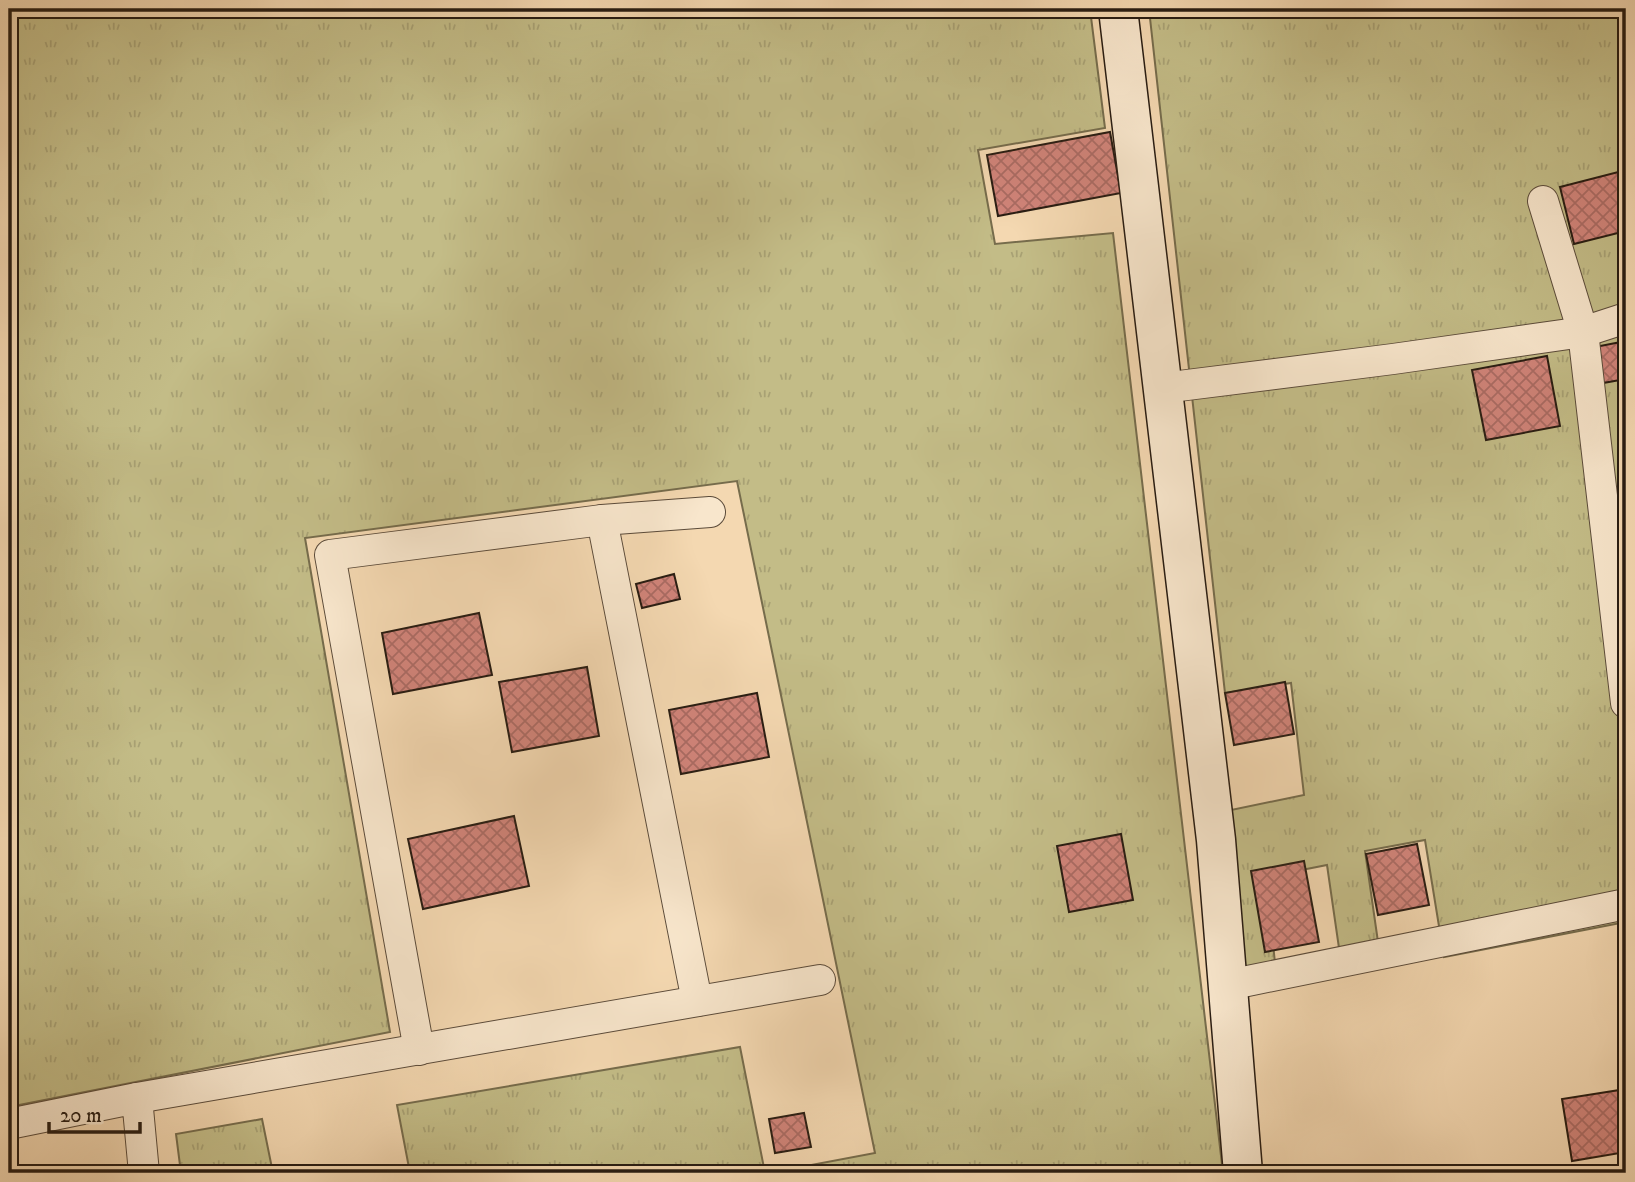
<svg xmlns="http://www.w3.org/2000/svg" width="1635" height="1182" viewBox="0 0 1635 1182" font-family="'IM FELL DW Pica',serif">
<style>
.grass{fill:url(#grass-tufts);stroke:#766c4c;stroke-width:2}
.building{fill:url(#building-cross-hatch);stroke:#281c12;stroke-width:2}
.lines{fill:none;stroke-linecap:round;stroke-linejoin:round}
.street-casing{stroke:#5b4b3a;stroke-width:32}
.secondary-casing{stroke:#281c12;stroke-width:41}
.street{stroke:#f8e6cc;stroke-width:30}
.secondary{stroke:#f8e6cc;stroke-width:38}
</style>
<defs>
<pattern id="grass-tufts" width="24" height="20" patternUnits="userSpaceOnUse" patternTransform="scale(1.75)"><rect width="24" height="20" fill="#c3bc87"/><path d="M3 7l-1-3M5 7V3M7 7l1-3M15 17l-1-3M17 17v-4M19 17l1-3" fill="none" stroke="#a8a174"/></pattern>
<pattern id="building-cross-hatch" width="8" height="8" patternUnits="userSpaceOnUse" patternTransform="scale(1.75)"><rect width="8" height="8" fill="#d1847a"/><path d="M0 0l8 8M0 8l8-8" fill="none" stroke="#aa6b63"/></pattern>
</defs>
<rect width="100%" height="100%" fill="#f4d8b1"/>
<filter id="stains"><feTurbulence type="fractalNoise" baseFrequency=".00286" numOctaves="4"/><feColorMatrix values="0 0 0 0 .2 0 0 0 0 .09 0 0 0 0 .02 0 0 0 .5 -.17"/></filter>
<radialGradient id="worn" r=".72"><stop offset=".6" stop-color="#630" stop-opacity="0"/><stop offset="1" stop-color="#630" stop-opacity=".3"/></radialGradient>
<g class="grass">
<polygon points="9,9 1090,9 1105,128 978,150 995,244 1113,233 1223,1173 769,1173 875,1153 737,481 305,538 390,1032 9,1107"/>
<polygon points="1149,9 1626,9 1626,922 1444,957 1425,840 1365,851 1378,942 1339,948 1327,865 1266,877 1275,963 1245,969 1231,810 1304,795 1291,683 1225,693"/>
<polygon points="740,1047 765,1173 410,1173 397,1105"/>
<polygon points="262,1119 273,1173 181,1173 176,1134"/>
</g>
<g class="building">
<polygon points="1110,132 1121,193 998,216 987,155"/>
<polygon points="1626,170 1626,231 1574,244 1560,187"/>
<polygon points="1626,341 1626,379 1603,383 1595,347"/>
<polygon points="1547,356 1560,426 1486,440 1472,370"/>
<polygon points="674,574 680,599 642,608 636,584"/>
<polygon points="479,613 492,675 393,694 382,633"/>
<polygon points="587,667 599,736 512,752 499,682"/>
<polygon points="1285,682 1294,734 1234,745 1225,693"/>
<polygon points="757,693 769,757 681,774 669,710"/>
<polygon points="514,816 529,886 423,909 408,839"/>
<polygon points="1121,834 1133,900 1069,912 1057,846"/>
<polygon points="1417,844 1429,905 1378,915 1366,854"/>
<polygon points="1304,861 1319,942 1265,952 1251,871"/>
<polygon points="1626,1089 1626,1152 1572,1161 1562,1099"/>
<polygon points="804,1113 811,1147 775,1153 769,1119"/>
</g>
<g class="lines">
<g class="street-casing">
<g id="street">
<polyline points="1543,201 1583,332 1626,703"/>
<polyline points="1163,388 1393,359 1583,332 1626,318"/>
<polyline points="602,520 697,1001"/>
<polyline points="1228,985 1626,904"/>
<polyline points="419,1050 330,555 602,520 710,512"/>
<polyline points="137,1098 820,980"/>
<polyline points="9,1124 137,1098 144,1173"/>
</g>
</g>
<g class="secondary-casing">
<polyline id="secondary" points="1118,9 1216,840 1243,1173"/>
</g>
<use href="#street" class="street"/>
<use href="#secondary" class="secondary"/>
</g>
<rect width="1635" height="1182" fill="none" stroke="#f4d8b1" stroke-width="35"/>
<rect x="10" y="10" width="1614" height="1161" fill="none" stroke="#281c12" stroke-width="3.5"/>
<rect x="18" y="18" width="1600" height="1147" fill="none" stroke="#281c12" stroke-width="2"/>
<path d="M49 1122v10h91v-10" fill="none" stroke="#281c12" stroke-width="3.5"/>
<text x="60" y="1122" font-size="21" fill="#281c12" stroke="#f8e6cc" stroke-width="5" paint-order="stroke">20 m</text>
<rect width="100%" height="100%" filter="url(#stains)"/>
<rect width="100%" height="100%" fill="url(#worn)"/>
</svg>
